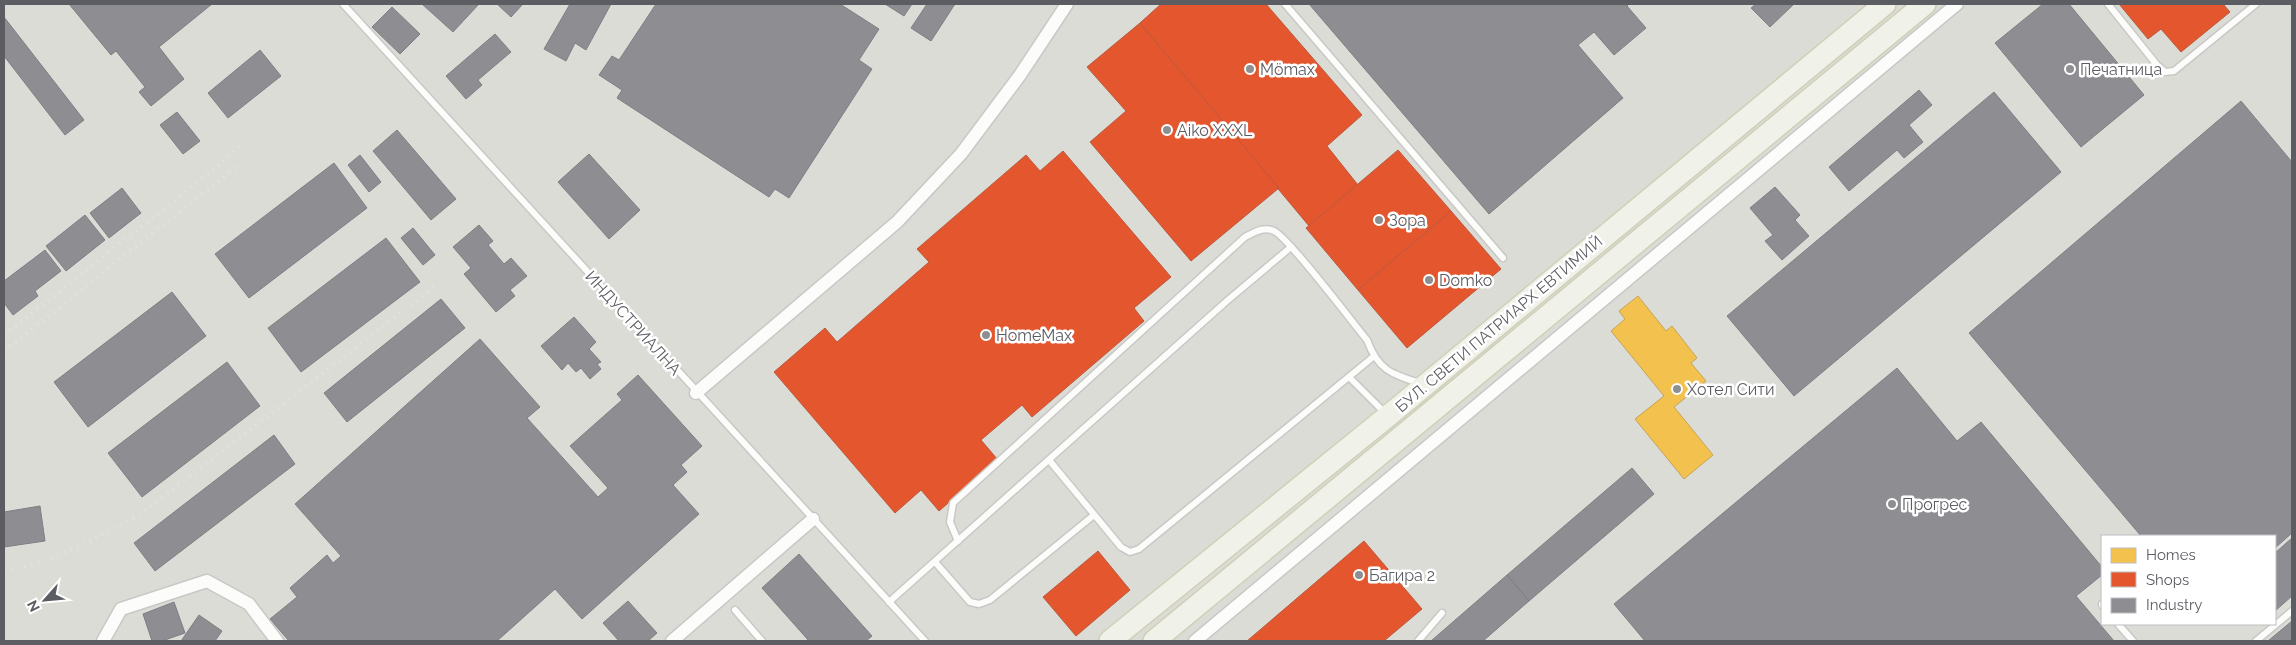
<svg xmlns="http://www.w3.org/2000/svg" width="2296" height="645" viewBox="0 0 2296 645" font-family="Raleway,sans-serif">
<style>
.industrial{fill:#dcdcd7;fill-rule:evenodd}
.homes{fill:#f2c14e;stroke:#c5a354}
.shops{fill:#e4572e;stroke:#bb593e}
.industry{fill:#8d8d92;stroke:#7e7f84}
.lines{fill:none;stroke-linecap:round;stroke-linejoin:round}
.service-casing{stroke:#c8c8c6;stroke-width:9}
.minor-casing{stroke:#c8c8c6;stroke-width:15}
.primary-casing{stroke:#d0cfb7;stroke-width:24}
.service{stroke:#fcfcfb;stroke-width:6}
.minor{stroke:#fcfcfb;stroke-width:12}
.primary{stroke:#f0f1e8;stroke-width:21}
.rail{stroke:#e3e3e3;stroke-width:4;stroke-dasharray:1 6;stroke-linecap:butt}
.poi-dot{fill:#8e8f91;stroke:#fff;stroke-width:2}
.labels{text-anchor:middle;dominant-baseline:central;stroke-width:5;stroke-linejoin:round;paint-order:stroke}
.poi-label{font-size:16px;fill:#5c5d63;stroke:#fff;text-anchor:start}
.street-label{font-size:16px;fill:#5c5d63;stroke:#fff}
</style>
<rect width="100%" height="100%" fill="#ebebe6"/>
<path class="industrial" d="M4,4H2292V641H4ZM2102,536H2275V624H2102Z"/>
<polygon class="homes" points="1638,296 1666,331 1672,326 1697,358 1691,363 1706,381 1674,407 1713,455 1684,479 1635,419 1664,396 1611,331 1625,319 1619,311"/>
<g class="shops">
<polygon points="1161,4 1266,4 1362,115 1327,146 1358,185 1309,226 1140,23"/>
<polygon points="2119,4 2223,4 2230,12 2181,52 2161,29 2148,39"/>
<polygon points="1140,23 1279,188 1191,261 1090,142 1126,111 1087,67"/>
<polygon points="1398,150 1451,211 1358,290 1306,228"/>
<polygon points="1063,151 1171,277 1134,308 1144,321 1032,417 1022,405 981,440 998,460 939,511 921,490 895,513 774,372 825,328 837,342 929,262 917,249 1026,155 1040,171"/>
<polygon points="1451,211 1501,269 1407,348 1358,290"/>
<polygon points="1364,541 1422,609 1384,641 1247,641"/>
<polygon points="1098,551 1130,590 1076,636 1043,597"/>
</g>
<g class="industry">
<polygon points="69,4 212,4 159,47 184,79 151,106 139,92 145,87 116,51 111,55"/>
<polygon points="422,4 479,4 453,32"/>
<polygon points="497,4 523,4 511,17"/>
<polygon points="570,4 611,4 586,50 575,43 566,61 544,49"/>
<polygon points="656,4 840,4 879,29 859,60 872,69 789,198 775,189 769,197 617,98 622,90 599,75 612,56 619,60"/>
<polygon points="885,4 912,4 904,16"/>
<polygon points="927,4 955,4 931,41 911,28"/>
<polygon points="1309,4 1629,4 1627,6 1646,28 1614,55 1594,32 1578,45 1623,98 1489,214"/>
<polygon points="1756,4 1794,4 1770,27 1751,8"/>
<polygon points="2043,4 2069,4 2144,95 2081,147 1995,43"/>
<polygon points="392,7 420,34 400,54 372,27"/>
<polygon points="4,17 84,120 65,135 4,56"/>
<polygon points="495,34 511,52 478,80 482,85 466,99 446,76"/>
<polygon points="260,50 281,76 228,118 208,93"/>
<polygon points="1919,90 1932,105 1909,125 1923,142 1904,158 1897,150 1849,191 1829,167"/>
<polygon points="1994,92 2061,172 1794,396 1727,316"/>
<polygon points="2241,101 2292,162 2292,533 2275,548 2275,536 2141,536 1969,333"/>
<polygon points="177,112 200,141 183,154 160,125"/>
<polygon points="397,130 456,199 431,220 373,151"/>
<polygon points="589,154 640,210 609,239 558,182"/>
<polygon points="360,155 381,182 369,192 348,165"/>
<polygon points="334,163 367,208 249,298 215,254"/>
<polygon points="1775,187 1800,215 1795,220 1809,236 1782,260 1765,241 1773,235 1750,208"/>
<polygon points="122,188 141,213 109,238 90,213"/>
<polygon points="85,215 105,240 66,271 46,246"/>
<polygon points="479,225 493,241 488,245 504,264 511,258 527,276 510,290 515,296 496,312 464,274 471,268 453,247"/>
<polygon points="413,228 435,255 423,265 401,238"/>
<polygon points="386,238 420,282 301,372 268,328"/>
<polygon points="45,250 61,271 35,291 38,296 13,315 4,303 4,281"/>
<polygon points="172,292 206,336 88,427 54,382"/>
<polygon points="441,299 465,328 347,422 324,393"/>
<polygon points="574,317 596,342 589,349 601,362 597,364 601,369 590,379 581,368 576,372 568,363 562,370 541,346"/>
<polygon points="480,339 540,407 527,418 598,497 608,488 570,446 622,400 617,394 638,375 702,446 681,465 687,472 673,485 699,514 582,619 555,589 497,641 289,641 270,619 297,597 290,588 327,555 333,563 341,556 295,504"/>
<polygon points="227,362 260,406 142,497 108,453"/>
<polygon points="1897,368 1957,441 1981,422 2102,567 2102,575 2076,596 2114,641 1645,641 1614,604"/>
<polygon points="274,435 295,464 155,571 134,543"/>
<polygon points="1632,468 1654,494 1529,601 1507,575"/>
<polygon points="40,506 45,541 4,547 4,512"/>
<polygon points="2292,538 2292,596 2275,611 2275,553"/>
<polygon points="799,554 872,636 866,641 809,641 762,588"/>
<polygon points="1507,575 1529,601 1483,641 1431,641"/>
<polygon points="628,601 657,633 648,641 619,641 603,623"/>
<polygon points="174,602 185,633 162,641 152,641 143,614"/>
<polygon points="199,615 222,631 215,641 181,641"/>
<polygon points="2292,621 2292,641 2268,641"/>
</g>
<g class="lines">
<g class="service-casing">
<g id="service">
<polyline points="343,4 925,641"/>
<polyline points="1285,4 1503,258"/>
<polyline points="2108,4 2157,65 2165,72 2174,71 2256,4"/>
<polyline points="1349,377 1386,414"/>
<polyline points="1049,460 1121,547 1130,552 1139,549 1373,357"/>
<path d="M958,541L950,522L953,503L1245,237C1255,232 1264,226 1274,231C1287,236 1353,323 1367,340C1378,370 1391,374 1420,383"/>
<polyline points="935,562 970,602 979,604 990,600 1094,515"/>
<polyline points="889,602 1228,300 1291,247"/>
<polyline points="2102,604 2102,605"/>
<polyline points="735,610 762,641"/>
<polyline points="2118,624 2133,641"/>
<polyline points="1418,641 1442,613"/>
<polyline points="2256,641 2292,611"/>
</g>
</g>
<g class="minor-casing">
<g id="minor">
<polyline points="696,393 897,222 961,154 1020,75 1067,4"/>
<polyline points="103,641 121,609 207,581 249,604 277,641"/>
<polyline points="672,641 813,519"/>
<polyline points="1195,641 1957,4"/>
</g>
</g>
<g class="primary-casing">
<g id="primary">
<polyline points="1110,641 1388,416 1885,4"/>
<polyline points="1154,641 1925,4"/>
</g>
</g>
<use href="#service" class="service"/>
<use href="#minor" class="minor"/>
<use href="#primary" class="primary"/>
<g class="rail">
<polyline points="4,335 196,184 240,146"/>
<polyline points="4,351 240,164"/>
<path d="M4,571C54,562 98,537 142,513L436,285"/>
</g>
</g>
<g class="poi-dot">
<circle cx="1250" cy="69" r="5"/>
<circle cx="2070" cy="69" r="5"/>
<circle cx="1167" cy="130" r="5"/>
<circle cx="1379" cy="220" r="5"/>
<circle cx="1429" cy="280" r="5"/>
<circle cx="986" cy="335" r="5"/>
<circle cx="1677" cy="389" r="5"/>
<circle cx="1892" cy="504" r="5"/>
<circle cx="1359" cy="575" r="5"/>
</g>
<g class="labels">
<g class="poi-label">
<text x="1260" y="69">Mömax</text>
<text x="2080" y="69">Печатница</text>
<text x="1177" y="130">Aiko XXXL</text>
<text x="1389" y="220">Зора</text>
<text x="1439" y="280">Domko</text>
<text x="996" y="335">HomeMax</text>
<text x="1687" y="389">Хотел Сити</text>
<text x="1902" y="504">Прогрес</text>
<text x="1369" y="575">Багира 2</text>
</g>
<g class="street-label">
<text transform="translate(633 323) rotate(48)">ИНДУСТРИАЛНА</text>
<text transform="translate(1499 324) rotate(-40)">БУЛ. СВЕТИ ПАТРИАРХ ЕВТИМИЙ</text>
</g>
</g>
<rect width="2296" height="645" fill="none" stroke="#5c5d63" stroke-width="10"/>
<rect x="2101" y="535" width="175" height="90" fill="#ffffff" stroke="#bebec1"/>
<rect x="2111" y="548" width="25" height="15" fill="#f2c14e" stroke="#bebec1"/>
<text x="2146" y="560" font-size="15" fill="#5c5d63">Homes</text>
<rect x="2111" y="572" width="25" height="15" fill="#e4572e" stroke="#bebec1"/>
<text x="2146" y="585" font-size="15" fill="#5c5d63">Shops</text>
<rect x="2111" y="598" width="25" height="15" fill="#8d8d92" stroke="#bebec1"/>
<text x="2146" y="610" font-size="15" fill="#5c5d63">Industry</text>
<g transform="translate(45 600) rotate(243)" stroke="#ffffff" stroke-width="4" paint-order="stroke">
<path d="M0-4L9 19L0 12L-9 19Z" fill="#5c5d63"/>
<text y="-8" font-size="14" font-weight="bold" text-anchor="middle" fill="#5c5d63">N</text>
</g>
</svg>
